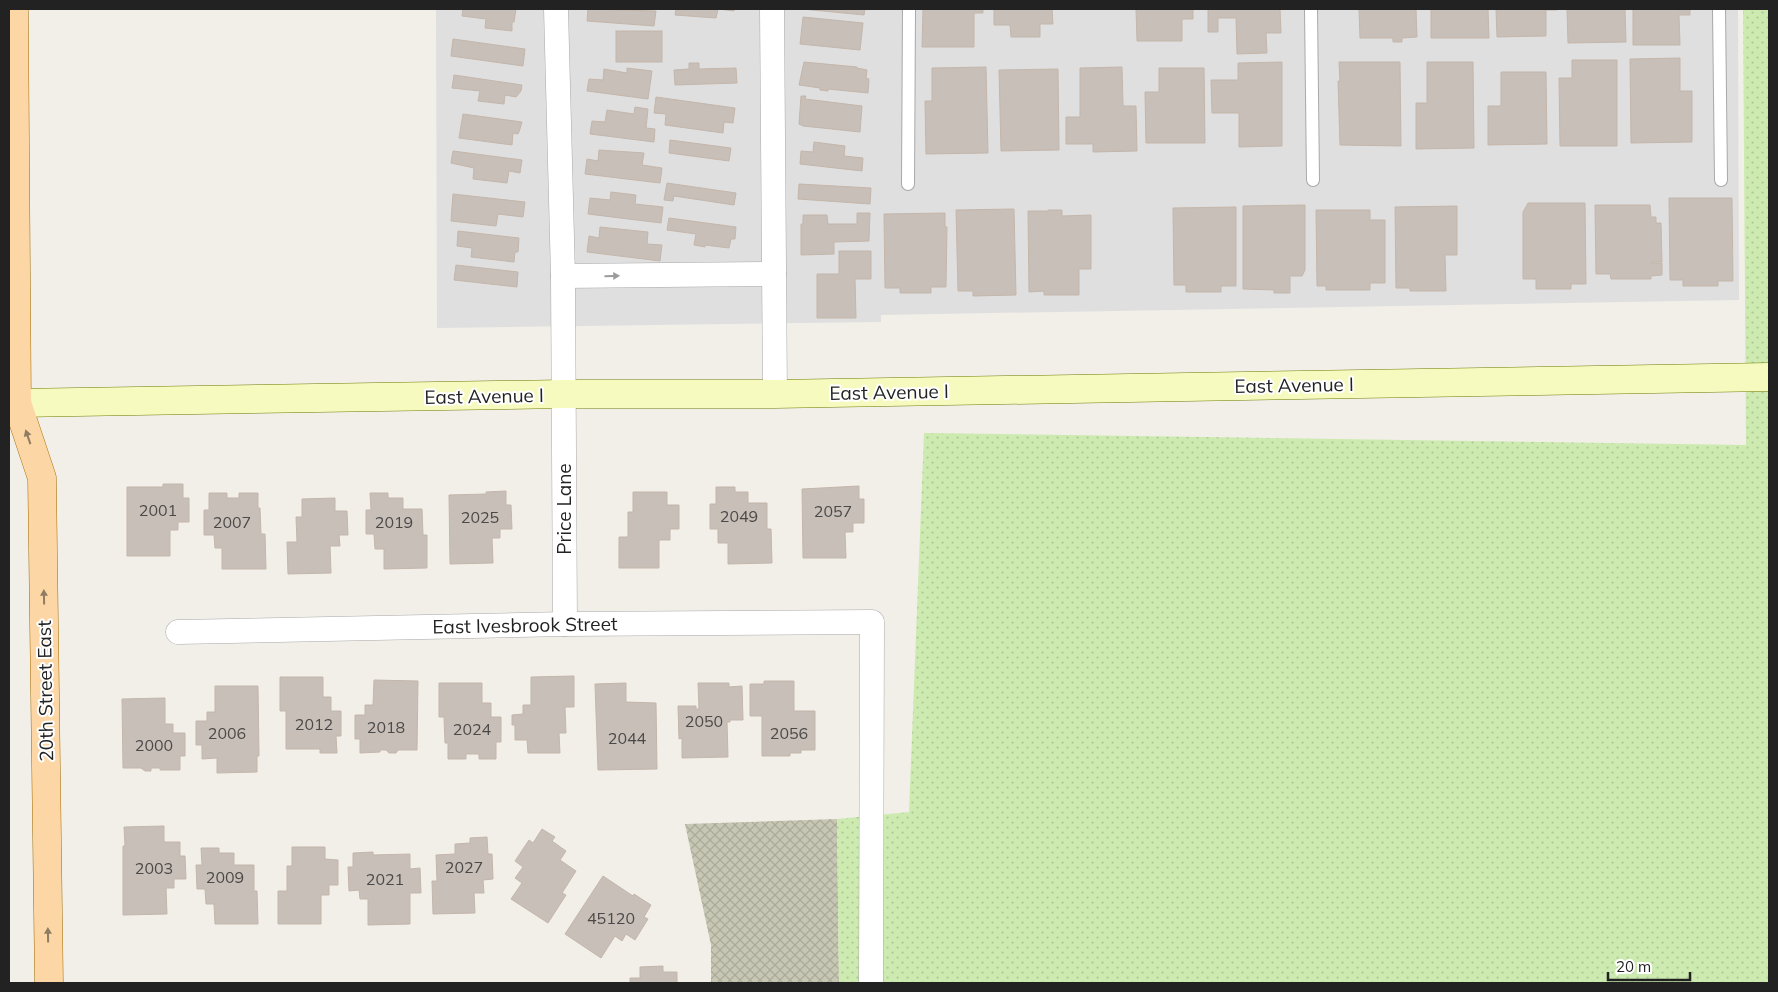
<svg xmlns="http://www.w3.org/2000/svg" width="1778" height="992" viewBox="0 0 1778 992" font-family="Mulish,sans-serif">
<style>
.residential{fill:#e0dfdf}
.construction{fill:url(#construction-cross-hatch)}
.grass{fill:url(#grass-dots)}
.building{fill:#c7bfb8;stroke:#c4b6ab}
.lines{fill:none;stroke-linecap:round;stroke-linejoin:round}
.lane-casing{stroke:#a9a9a9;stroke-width:14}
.street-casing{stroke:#a9a9a9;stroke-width:25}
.secondary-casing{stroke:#707d05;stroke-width:29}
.primary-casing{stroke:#a06b00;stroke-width:29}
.lane{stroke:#fff;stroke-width:12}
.street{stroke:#fff;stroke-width:24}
.secondary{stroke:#f7fabf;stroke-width:28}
.primary{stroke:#fcd6a4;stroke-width:28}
.oneway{fill:#9c9c9c}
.oneway2{fill:#8f7c63}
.labels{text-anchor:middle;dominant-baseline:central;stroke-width:4;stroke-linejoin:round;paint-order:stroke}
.number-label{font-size:16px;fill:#4b4948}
.street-label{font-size:19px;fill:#222;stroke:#fff}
</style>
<defs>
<pattern id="construction-cross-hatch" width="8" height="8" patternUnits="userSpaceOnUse" patternTransform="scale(1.25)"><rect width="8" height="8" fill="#c7c7b4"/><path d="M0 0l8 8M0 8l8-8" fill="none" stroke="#abab9a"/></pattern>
<pattern id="grass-dots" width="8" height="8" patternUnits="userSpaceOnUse" patternTransform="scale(1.25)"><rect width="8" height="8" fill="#cdebb0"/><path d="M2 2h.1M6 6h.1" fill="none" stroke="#b0c997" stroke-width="1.8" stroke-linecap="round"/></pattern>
</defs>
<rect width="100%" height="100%" fill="#f2efe9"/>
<polygon class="residential" points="436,9 1738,9 1739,300 881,315 881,322 437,328"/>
<polygon class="construction" points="837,819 839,983 711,983 711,945 685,824"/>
<polygon class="grass" points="1743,9 1769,9 1769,983 839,983 837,819 909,812 924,433 1746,445"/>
<g class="building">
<polygon points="463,9 516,9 514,22 512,22 512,31 485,28 486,19 462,16"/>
<polygon points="588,9 656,11 654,26 587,21"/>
<polygon points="676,9 734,9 734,11 718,9 716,18 675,15"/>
<polygon points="802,9 865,9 864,15"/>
<polygon points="923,9 983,9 983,13 974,13 974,47 922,47"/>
<polygon points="994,9 1052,9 1053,24 1040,24 1040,37 1011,37 1010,25 994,25"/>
<polygon points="1136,9 1193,9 1193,19 1182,19 1182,41 1137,41"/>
<polygon points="1208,9 1280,9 1281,33 1266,33 1267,53 1237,54 1236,18 1218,18 1218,32 1208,32"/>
<polygon points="1359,9 1416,9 1417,37 1402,38 1402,42 1393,42 1393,38 1360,38"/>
<polygon points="1431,9 1488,9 1489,38 1431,38"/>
<polygon points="1496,9 1557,9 1557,10 1546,10 1546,36 1497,37"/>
<polygon points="1567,9 1625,9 1626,42 1568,43"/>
<polygon points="1633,9 1690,9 1690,15 1679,15 1680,45 1633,45"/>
<polygon points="803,17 863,23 860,50 800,44"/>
<rect x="616" y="31" width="46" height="31"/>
<polygon points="453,39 525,49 523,66 451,56"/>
<polygon points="1680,58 1680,91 1692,91 1692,142 1631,143 1630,59"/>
<polygon points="1572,60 1617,60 1617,146 1560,146 1559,78 1572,78"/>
<polygon points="804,62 857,67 857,68 867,70 866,78 869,79 868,93 828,89 828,91 820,90 820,88 799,85"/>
<polygon points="1282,62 1282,146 1239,147 1239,113 1212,113 1211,80 1238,80 1238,63"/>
<polygon points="1339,62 1400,62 1401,146 1340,145 1338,81 1340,81"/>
<polygon points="1427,62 1473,62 1474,148 1416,149 1416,103 1427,103"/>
<polygon points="689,63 699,63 699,69 736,68 737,83 675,85 674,70 689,69"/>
<polygon points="986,67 988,153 926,154 925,101 932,101 932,68"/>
<polygon points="1122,67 1123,106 1136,106 1137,151 1093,152 1093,144 1066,144 1066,117 1080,117 1080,68"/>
<polygon points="627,68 652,71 648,99 587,91 589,79 603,80 604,69 627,73"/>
<polygon points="1159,68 1204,68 1205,143 1146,143 1145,92 1159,92"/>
<polygon points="1058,69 1059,150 1001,151 999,70"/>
<polygon points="1501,72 1546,72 1547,144 1488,145 1488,106 1501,106"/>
<polygon points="454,75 522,85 521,91 516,97 505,95 504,104 478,101 480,91 452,88"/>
<polygon points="801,96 806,96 805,99 862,106 860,132 803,126 799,124"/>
<polygon points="656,97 735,108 733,123 724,122 723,133 665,125 666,114 654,113"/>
<polygon points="635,107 648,109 646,128 655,129 654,142 590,134 592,121 605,122 607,110 634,114"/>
<polygon points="463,114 522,122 520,129 518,134 513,133 512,145 459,138"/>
<polygon points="670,140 731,148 729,161 669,153"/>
<polygon points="814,142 845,146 844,156 863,158 862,171 800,164 801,151 813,152"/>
<polygon points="599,150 644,153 642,165 662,168 660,183 585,174 587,159 598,161"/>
<polygon points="453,151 522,160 520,173 509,171 507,183 473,179 474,168 451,163"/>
<polygon points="667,183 736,193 734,205 674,196 673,201 664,200"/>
<polygon points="799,184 871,188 870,204 798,199"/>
<polygon points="611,192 636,195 635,204 663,207 661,223 588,214 590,198 610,200"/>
<polygon points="453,194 525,202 523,217 498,214 496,226 451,221"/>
<polygon points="1669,198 1732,198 1733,281 1718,281 1718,286 1683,286 1683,280 1670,280"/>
<polygon points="1528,203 1585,203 1586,284 1571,284 1571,289 1536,289 1536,279 1523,279 1523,212"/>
<polygon points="1305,205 1305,270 1302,276 1290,276 1290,293 1274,293 1274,290 1243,289 1243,206"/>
<polygon points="1595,205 1650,205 1651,217 1656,217 1656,223 1661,223 1662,262 1651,262 1651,263 1662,263 1662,275 1651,276 1651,279 1611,279 1610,274 1596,274"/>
<polygon points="1457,206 1457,255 1445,255 1446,291 1410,291 1410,288 1396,288 1395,207"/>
<polygon points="1236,207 1236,286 1221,286 1221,292 1186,292 1186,285 1174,285 1173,208"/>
<polygon points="1014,209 1016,295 973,296 973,291 958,291 956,210"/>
<polygon points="1048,210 1062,210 1062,216 1091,215 1091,269 1079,269 1079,295 1044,295 1044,291 1029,292 1028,211 1048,211"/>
<polygon points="1316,210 1370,210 1370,220 1385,220 1385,283 1370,283 1370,290 1326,290 1326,286 1317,286"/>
<polygon points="857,213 870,213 869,241 834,242 834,254 801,255 801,224 803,224 803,215 827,215 828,224 857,224"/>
<polygon points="945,213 945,227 947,227 946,287 931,287 931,293 900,293 900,288 885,288 884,214"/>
<polygon points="669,218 736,227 735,239 731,239 729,248 705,245 705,247 694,245 696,234 667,230"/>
<polygon points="600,227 648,232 647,244 662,245 660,261 587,252 589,236 599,238"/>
<polygon points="458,231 519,238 518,252 515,252 514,262 471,257 472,248 457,246"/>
<polygon points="839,251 871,251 871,279 855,279 856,318 817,318 817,274 839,274"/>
<polygon points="456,265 518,272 517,287 454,280"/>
<polygon points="163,484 183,484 183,498 189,498 189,522 178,522 178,530 170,530 170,556 127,556 127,487 163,487"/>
<polygon points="859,486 859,499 864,499 864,523 853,523 853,532 845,532 846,558 803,558 802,489"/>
<polygon points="716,487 735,487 735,492 748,492 748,503 767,503 767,529 771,529 772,563 728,564 728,543 718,543 718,529 710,529 710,504 716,504"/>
<polygon points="506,491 506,505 511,505 512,529 500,529 500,538 492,538 493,563 450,564 449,495 486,494 486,492"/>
<polygon points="633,492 667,492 667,505 679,505 679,529 670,529 670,540 659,540 659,568 619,568 619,537 628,537 628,512 633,512"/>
<polygon points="209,493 227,493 227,498 239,498 239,493 258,493 258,508 260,508 261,534 265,534 266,569 222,569 222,548 215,548 214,535 204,535 204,510 209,510"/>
<polygon points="370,493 388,493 388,498 403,498 403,509 422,509 423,535 427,535 427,568 384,569 384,549 375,549 374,534 366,534 366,510 371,510"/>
<polygon points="335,498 335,511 347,511 348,535 339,535 340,546 330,546 331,573 288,574 287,542 297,542 296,517 302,517 302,499"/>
<polygon points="574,676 574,707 565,707 566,733 559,733 560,753 528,753 527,740 515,740 515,725 512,725 512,715 523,714 523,705 531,705 531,677"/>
<polygon points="280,677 323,677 323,697 331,697 331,711 341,711 341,736 336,736 337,753 320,753 320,749 286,749 286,711 280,711"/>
<polygon points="374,680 418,681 417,750 398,750 396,753 389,753 386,750 380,750 380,752 360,753 360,739 355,739 355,715 365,715 365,705 373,705"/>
<polygon points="764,681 794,681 794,711 815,711 815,750 801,750 801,753 790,753 790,756 762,756 762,716 750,716 750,684 764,684"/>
<polygon points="439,683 482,683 482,703 491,703 491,717 501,717 501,742 496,742 496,759 479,759 479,754 466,754 466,759 448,759 448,743 445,743 444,717 439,717"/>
<polygon points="626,683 626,702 656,703 657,769 598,770 595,684"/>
<polygon points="698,683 729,683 729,687 742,686 743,720 730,720 730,722 727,722 728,757 682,758 682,738 679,739 678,706 696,706 696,709 699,709"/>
<polygon points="215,686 258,686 259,756 257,756 257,772 217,773 217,758 202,759 202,745 196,745 196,721 207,721 207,712 215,712"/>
<polygon points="165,698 165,724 173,724 173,733 185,733 185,756 180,756 180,770 160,770 160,768 151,768 151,771 145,771 141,768 123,768 122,699"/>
<polygon points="164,826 164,842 180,842 180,856 185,856 186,879 174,879 174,888 166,888 167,914 123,915 123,846 125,846 124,827"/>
<polygon points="542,829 555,837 552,841 566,851 560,860 576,871 562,893 566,895 548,923 511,899 522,883 515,878 523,867 515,861 529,840 533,843"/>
<polygon points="487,837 488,854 492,854 493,879 483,880 484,893 474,893 475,913 433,914 432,881 437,881 436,855 455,854 455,844 470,843 470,838"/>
<polygon points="292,847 325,847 325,859 338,860 338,885 329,885 329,895 321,895 321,924 278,924 278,891 287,891 287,866 292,866"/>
<polygon points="201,848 219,848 219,853 234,853 234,865 254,865 254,891 257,891 258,924 215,924 214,904 206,904 205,889 197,889 196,865 202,865"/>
<polygon points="373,852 373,855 410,854 410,869 420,868 421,893 410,893 410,924 368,925 368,899 360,899 359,890 349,891 348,867 353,867 353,853"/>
<polygon points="603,876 633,896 634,894 651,905 644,917 648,919 635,940 626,934 622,941 615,936 601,958 565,934"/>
<polygon points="663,966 663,972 677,972 677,983 630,983 630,978 640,978 640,967"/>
</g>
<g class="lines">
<g class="lane-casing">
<g id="lane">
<polyline points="1311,9 1313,180"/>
<polyline points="1719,9 1721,180"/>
<polyline points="908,184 909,9"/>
</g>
</g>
<g class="street-casing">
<g id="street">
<polyline points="556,9 563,276 565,624"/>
<polyline points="772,9 775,394"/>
<polyline points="563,276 774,274"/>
<polyline points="178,632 565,624 872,622 871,983"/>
</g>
</g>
<g class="secondary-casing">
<polyline id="secondary" points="17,403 563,394 775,394 1769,377"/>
</g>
<g class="primary-casing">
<polyline id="primary" points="14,9 17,403 42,478 49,983"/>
</g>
<use href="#lane" class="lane"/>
<use href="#street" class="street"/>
<use href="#secondary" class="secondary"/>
<use href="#primary" class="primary"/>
</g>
<defs><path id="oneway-solid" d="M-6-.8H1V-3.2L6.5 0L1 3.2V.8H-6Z" transform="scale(1.25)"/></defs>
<use class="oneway" href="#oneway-solid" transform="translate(612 276) rotate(-1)"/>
<g class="oneway2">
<use href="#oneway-solid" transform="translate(28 437) rotate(-109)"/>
<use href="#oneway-solid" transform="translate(44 597) rotate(-91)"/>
<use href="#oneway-solid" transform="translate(48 935) rotate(-91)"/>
</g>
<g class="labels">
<g class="number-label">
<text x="158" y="510">2001</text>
<text x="833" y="511">2057</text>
<text x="739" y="516">2049</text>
<text x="480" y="517">2025</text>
<text x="232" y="522">2007</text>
<text x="394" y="522">2019</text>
<text x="704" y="721">2050</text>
<text x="314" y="724">2012</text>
<text x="386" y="727">2018</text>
<text x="472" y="729">2024</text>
<text x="227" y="733">2006</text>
<text x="789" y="733">2056</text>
<text x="627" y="738">2044</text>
<text x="154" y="745">2000</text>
<text x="464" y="867">2027</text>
<text x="154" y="868">2003</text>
<text x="225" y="877">2009</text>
<text x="385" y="879">2021</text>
<text x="611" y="918">45120</text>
</g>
<g class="street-label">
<text transform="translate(1294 385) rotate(-1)">East Avenue I</text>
<text transform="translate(889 392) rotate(-1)">East Avenue I</text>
<text transform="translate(484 396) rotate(-1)">East Avenue I</text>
<text transform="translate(564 509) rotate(-90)">Price Lane</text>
<text transform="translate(525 625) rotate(-1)">East Ivesbrook Street</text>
<text transform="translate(45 691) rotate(-91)">20th Street East</text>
</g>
</g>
<rect width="1778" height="992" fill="none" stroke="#222222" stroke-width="20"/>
<path d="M1608 972v8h82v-8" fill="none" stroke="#222222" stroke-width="2.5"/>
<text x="1616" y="972" font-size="15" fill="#222222" stroke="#ffffff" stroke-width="4" paint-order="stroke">20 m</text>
</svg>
